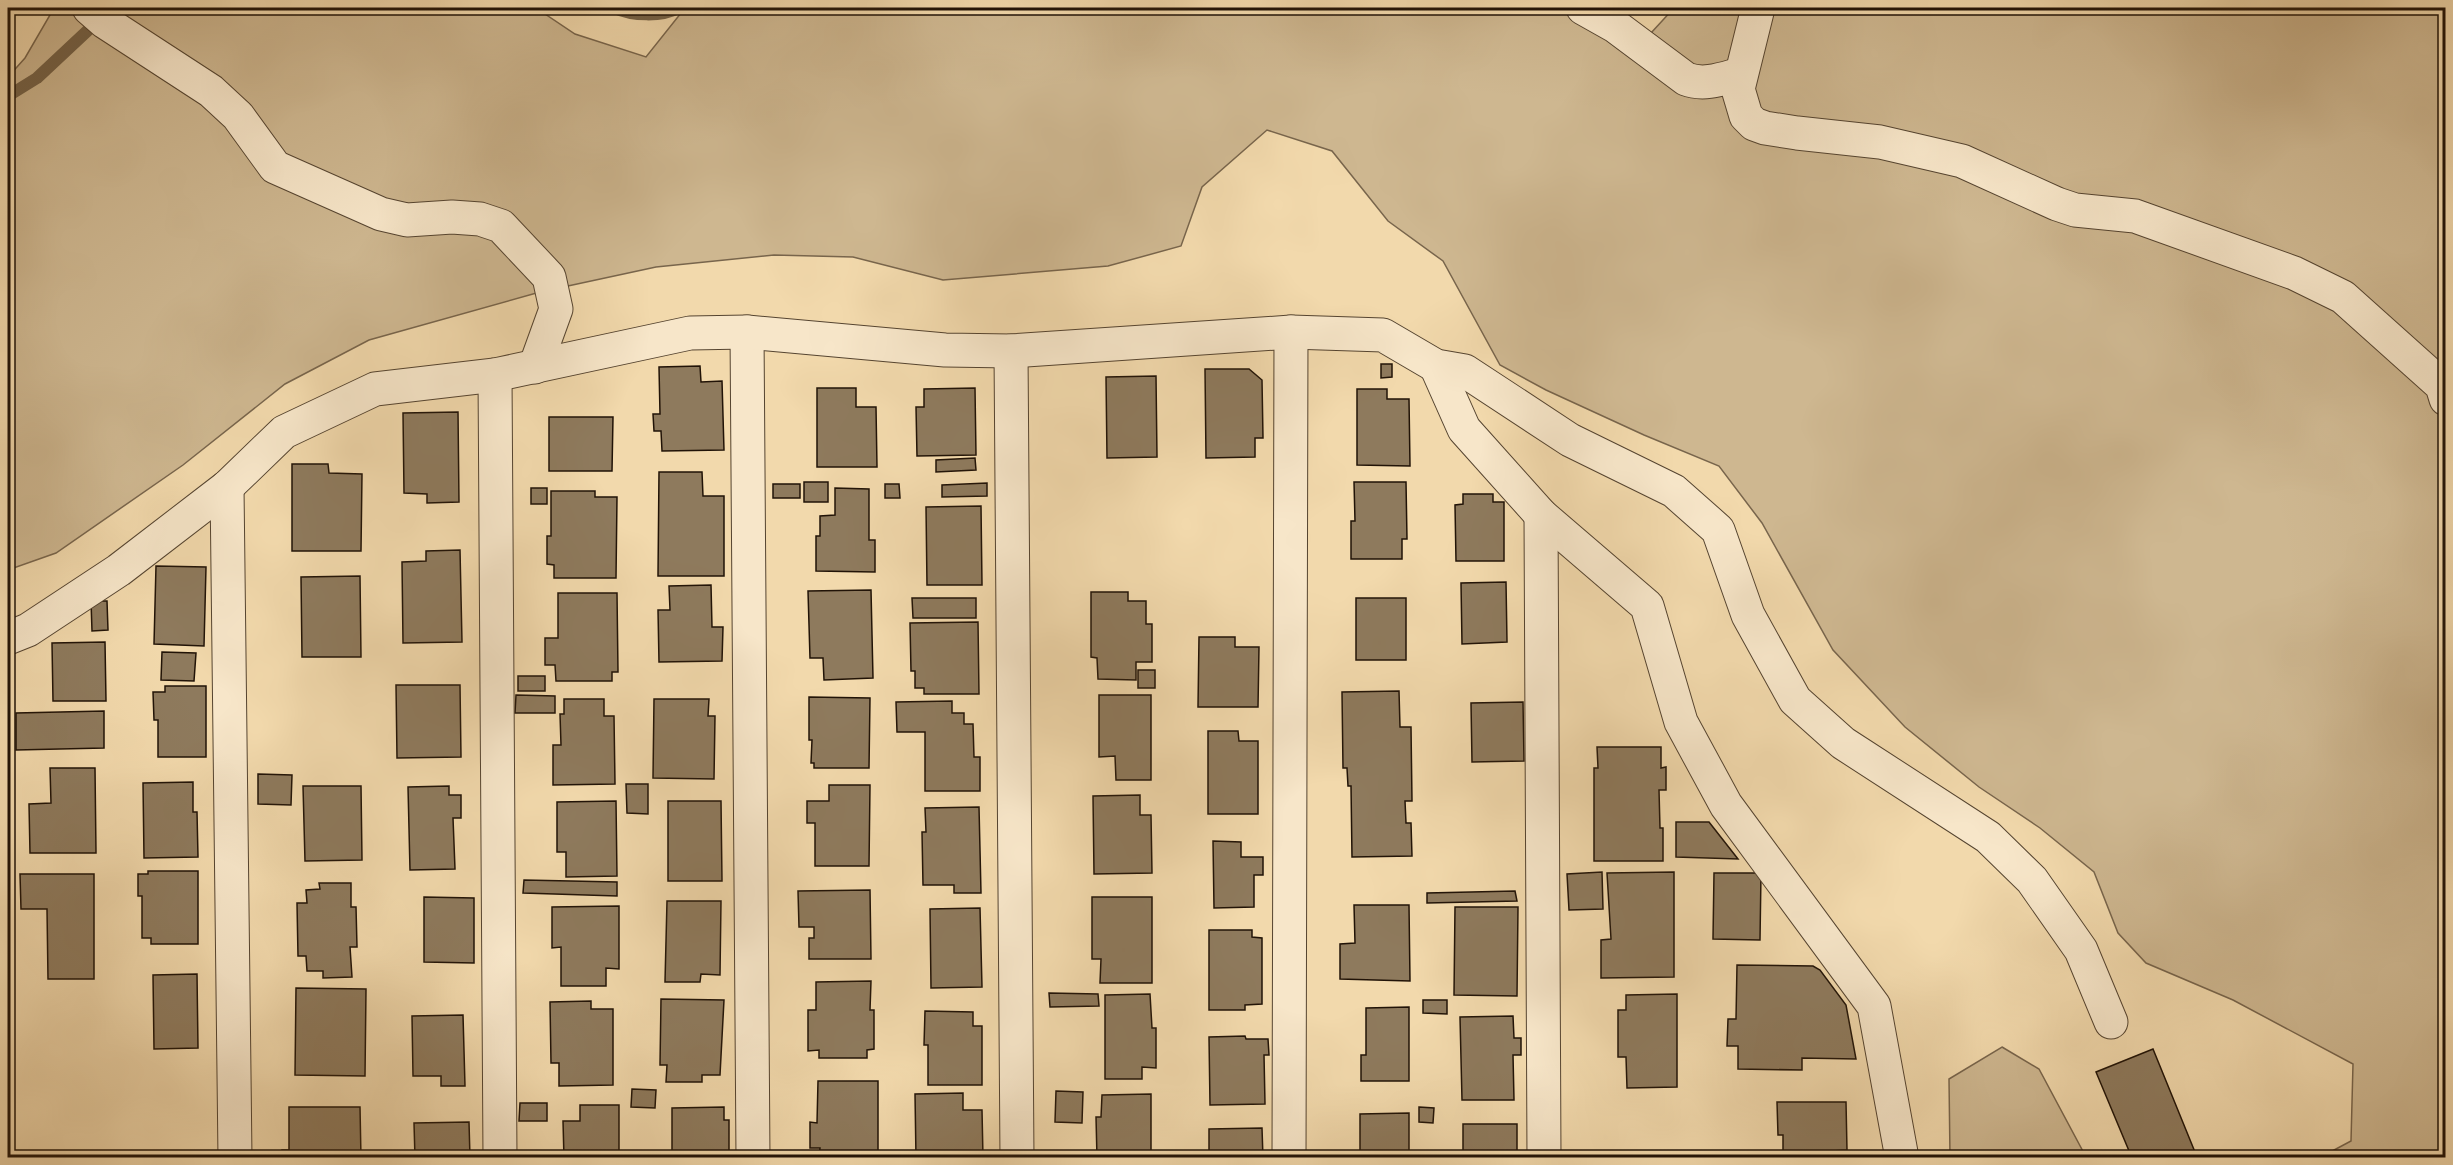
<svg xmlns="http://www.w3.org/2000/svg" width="2453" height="1165" viewBox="0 0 2453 1165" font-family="'IM FELL French Canon',serif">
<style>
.green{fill:#ceb790;stroke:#78654c;stroke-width:1.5}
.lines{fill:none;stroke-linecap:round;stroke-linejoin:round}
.stream{stroke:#746248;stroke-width:12}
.building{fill:#8e7a5d;stroke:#211307;stroke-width:1.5}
.minor-casing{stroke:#554430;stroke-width:35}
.minor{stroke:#f7e6c9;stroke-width:33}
</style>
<rect width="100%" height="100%" fill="#f2d9ac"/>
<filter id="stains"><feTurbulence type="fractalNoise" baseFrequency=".00333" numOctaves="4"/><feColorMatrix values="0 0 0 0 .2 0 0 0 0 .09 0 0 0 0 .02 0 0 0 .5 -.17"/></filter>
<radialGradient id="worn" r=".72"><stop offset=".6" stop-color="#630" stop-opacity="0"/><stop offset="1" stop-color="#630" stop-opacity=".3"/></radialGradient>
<g class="green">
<polygon points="54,8 536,8 575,34 646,57 685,8 1575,8 1639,46 1674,8 2445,8 2445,1157 2321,1157 2351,1141 2353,1064 2233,1000 2146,963 2118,933 2094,872 2040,828 1979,787 1905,727 1833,650 1762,523 1719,466 1644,435 1546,390 1500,365 1443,261 1388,221 1332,151 1267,130 1202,187 1181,246 1108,266 943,280 853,257 774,255 656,267 540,292 369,340 285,384 183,465 56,553 8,570 8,77 25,58"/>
<polygon points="2002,1047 2039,1069 2086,1157 1950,1157 1949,1079"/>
</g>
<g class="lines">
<g class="stream">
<path d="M615,8C632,16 662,17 678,8"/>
<polyline points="8,96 37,78 100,19"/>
</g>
</g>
<g class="building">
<polygon points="1381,364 1392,364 1392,377 1381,378"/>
<polygon points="700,366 701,382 722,381 724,450 662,451 661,431 654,431 653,414 660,414 659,367"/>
<polygon points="1205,369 1249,369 1262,380 1263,438 1255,438 1255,457 1206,458"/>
<polygon points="1156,376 1157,457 1107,458 1106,377"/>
<polygon points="817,388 856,388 856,407 876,407 877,467 817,467"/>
<polygon points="975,388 976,455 917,456 916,407 924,407 924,389"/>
<polygon points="1357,389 1387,389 1387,399 1409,399 1410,466 1357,465"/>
<polygon points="458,412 459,502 427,503 427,494 404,493 403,413"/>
<polygon points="549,417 613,417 612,471 549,471"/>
<polygon points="975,458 976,470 936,472 936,460"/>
<polygon points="292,464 328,464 329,473 362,474 361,551 292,551"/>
<polygon points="659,472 702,472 703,496 724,496 724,576 658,576"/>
<rect x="804" y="482" width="24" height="20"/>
<polygon points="1354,482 1406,482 1407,539 1402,539 1402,559 1351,559 1351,521 1355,521"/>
<polygon points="987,483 987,496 942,497 942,485"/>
<rect x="773" y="484" width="27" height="14"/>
<polygon points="885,484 899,484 900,498 885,498"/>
<rect x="531" y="488" width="16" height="16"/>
<polygon points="835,488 869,489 869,540 875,540 875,572 816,571 816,536 820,536 820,516 835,515"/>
<polygon points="551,491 595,491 595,497 617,497 616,578 554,578 554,565 547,564 547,536 551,536"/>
<polygon points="1463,494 1493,494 1493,502 1504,502 1504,561 1456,561 1455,505 1463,504"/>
<polygon points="981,506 982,585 927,585 926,507"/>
<polygon points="460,550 462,642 403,643 402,562 426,561 426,551"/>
<polygon points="156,566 206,567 204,646 154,644"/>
<polygon points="360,576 361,657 302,657 301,577"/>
<polygon points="1506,582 1507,642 1462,644 1461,583"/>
<polygon points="711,585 712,627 723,627 722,661 659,662 658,610 670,610 669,586"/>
<polygon points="871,590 873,678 824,680 823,658 810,658 808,591"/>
<polygon points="1091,592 1128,592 1128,601 1146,601 1146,624 1152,624 1152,662 1136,662 1136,680 1098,679 1097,658 1091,657"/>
<polygon points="558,593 617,593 618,672 612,672 612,681 556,681 555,665 545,665 545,638 558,638"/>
<polygon points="912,598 976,598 976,618 913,618"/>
<rect x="1356" y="598" width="50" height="62"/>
<polygon points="91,601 107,601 108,630 92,631"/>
<polygon points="978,622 979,694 924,694 924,688 915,688 915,671 911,671 910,623"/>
<polygon points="1199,637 1235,637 1235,647 1259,647 1258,707 1198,707"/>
<polygon points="105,642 106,701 53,701 52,643"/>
<polygon points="162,652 196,653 194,681 161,680"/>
<rect x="1138" y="670" width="17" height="18"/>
<rect x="518" y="676" width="27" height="15"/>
<polygon points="396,685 460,685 461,757 397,758"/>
<polygon points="165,686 206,686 206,757 158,757 158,720 154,720 153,692 165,692"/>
<polygon points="1399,691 1400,727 1411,727 1412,801 1405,801 1406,823 1411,823 1412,856 1352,857 1351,786 1348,786 1347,768 1343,768 1342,692"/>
<polygon points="516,695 555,696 555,713 515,713"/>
<polygon points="1099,695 1151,695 1151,780 1116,780 1115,756 1099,757"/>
<polygon points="809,697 870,698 869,768 814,768 814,763 811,763 812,740 809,740"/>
<polygon points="564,699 604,699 604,716 614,716 615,784 553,785 553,745 561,745 560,714 564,714"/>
<polygon points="654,699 709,699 708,716 715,716 714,779 653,778"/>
<polygon points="952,701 952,713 964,713 964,724 973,724 974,757 980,757 980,791 925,791 925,732 897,732 896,702"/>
<polygon points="1523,702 1524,761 1472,762 1471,703"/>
<polygon points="104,711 104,748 16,750 16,713"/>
<polygon points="1208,731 1238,731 1239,741 1258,741 1258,814 1208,814"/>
<polygon points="1597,747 1661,747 1661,768 1666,767 1666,790 1659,790 1660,828 1663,828 1663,861 1594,861 1594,768 1598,768"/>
<polygon points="50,768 95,768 96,853 30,853 29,804 51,803"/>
<polygon points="258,774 292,775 291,805 258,804"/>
<polygon points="193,782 193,812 197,812 198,857 144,858 143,783"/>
<polygon points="626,784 648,784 648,814 627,813"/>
<polygon points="829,785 870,785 869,866 815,866 815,823 807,823 807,801 829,801"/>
<polygon points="303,786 361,786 362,860 305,861"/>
<polygon points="449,786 449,795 461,795 461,818 453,818 455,869 410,870 408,787"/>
<polygon points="1140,795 1140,815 1151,815 1152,873 1094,874 1093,796"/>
<polygon points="616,801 617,876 566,877 566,852 557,852 557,802"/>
<polygon points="668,801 721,801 722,881 668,881"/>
<polygon points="979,807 981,893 954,893 954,885 923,885 922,832 926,832 925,808"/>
<polygon points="1676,822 1709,822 1738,859 1676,857"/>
<polygon points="1213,841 1241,842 1241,857 1263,857 1263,875 1254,875 1254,907 1214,908"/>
<polygon points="148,871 198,871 198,944 151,944 151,938 142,938 142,896 138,896 138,874 148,874"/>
<polygon points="1602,872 1603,909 1569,910 1567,874"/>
<polygon points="1674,872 1674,977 1601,978 1601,940 1611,939 1607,873"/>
<polygon points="1714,873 1761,873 1760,940 1713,939"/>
<polygon points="20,874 94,874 94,979 48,979 47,909 21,909"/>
<polygon points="524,880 617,882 617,896 523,893"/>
<polygon points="319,883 351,883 351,907 356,907 357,947 350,947 352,977 323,978 323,971 307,971 306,956 298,956 297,903 307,903 306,890 320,889"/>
<polygon points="870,890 871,959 809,959 809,938 814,938 814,927 799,927 798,891"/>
<polygon points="1515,891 1517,901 1427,903 1427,893"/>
<polygon points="424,897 474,898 474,963 424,962"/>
<polygon points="1092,897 1152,897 1152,983 1100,983 1101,959 1092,959"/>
<polygon points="667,901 721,901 720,975 701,974 700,982 665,982"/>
<polygon points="1354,905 1409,905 1410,981 1340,979 1340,944 1355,943"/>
<polygon points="619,906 619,969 606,968 606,986 561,986 561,947 552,948 552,907"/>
<polygon points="1455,907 1518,907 1517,996 1454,995"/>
<polygon points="980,908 982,987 931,988 930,909"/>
<polygon points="1209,930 1252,930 1252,937 1262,938 1262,1004 1245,1005 1245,1010 1209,1010"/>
<polygon points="1737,965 1813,966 1820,970 1846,1005 1856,1059 1802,1058 1802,1070 1738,1069 1738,1046 1727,1046 1728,1019 1736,1019"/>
<polygon points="197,974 198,1048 154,1049 153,975"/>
<polygon points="871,981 870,1010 874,1010 874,1049 867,1050 867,1058 819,1058 819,1050 808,1051 808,1010 816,1010 816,982"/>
<polygon points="296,988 366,989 365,1076 295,1075"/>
<polygon points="1049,993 1098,994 1099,1006 1050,1007"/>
<polygon points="1150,994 1152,1028 1156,1028 1156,1068 1142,1067 1142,1079 1105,1079 1105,995"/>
<polygon points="1677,994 1677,1087 1627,1088 1626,1057 1618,1057 1618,1010 1626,1010 1626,995"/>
<polygon points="661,999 724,1000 720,1075 702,1075 702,1082 666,1082 667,1065 660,1065"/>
<polygon points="1423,1000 1447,1000 1447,1014 1423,1013"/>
<polygon points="591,1001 591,1009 613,1009 613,1085 559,1086 559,1063 551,1063 550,1002"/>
<polygon points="1409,1007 1409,1081 1361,1081 1361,1055 1366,1055 1366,1008"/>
<polygon points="925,1011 973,1012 973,1026 982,1026 982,1085 928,1085 928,1045 924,1045"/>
<polygon points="463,1015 465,1086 441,1086 441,1076 413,1076 412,1016"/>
<polygon points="1513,1016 1514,1038 1521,1038 1521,1055 1513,1055 1514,1100 1462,1100 1460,1017"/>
<polygon points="1245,1036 1246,1039 1268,1039 1269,1055 1264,1055 1265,1104 1210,1105 1209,1037"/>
<polygon points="2153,1049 2197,1157 2132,1158 2096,1072"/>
<polygon points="818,1081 878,1081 878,1158 819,1158 820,1148 810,1148 810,1122 817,1123"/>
<polygon points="632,1089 656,1090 655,1108 631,1107"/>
<polygon points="1056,1091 1083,1092 1082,1123 1055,1122"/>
<polygon points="963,1093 963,1110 982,1110 983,1158 916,1158 915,1094"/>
<polygon points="1151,1094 1151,1158 1097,1158 1096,1117 1101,1117 1102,1095"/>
<polygon points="1777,1102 1846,1102 1847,1150 1832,1151 1832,1158 1783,1158 1783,1135 1778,1135"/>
<polygon points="520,1103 547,1103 547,1121 519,1121"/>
<polygon points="580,1105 619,1105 619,1152 624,1152 624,1158 564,1158 563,1121 580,1121"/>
<polygon points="289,1107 360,1107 361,1158 282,1158 282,1150 289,1150"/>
<polygon points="724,1107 724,1120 729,1120 729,1158 672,1158 672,1108"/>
<polygon points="1419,1107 1434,1108 1433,1123 1419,1122"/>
<polygon points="1409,1113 1409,1158 1360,1158 1360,1114"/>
<polygon points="469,1122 470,1158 415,1158 414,1123"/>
<rect x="1463" y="1124" width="54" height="34"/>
<polygon points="1262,1128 1263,1158 1209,1158 1209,1129"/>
</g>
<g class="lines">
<g class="minor-casing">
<g id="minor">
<polyline points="89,8 105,22 211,91 238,116 275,167 381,214 407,220 452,217 480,219 501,226 549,277 556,309 535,367"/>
<path d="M1583,8L1615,26L1686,79C1704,86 1722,79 1740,74"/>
<polyline points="1758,8 1738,89 1746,116 1754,124 1765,128 1797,133 1880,142 1962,161 2057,204 2075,210 2135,216 2294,273 2343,297 2439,383 2442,386 2446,399"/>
<polyline points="747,332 753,1158"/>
<polyline points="1011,351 1017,1158"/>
<polyline points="1436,366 1464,429 1541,515 1647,606 1681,722 1726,805 1874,1006 1902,1158"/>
<polyline points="495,375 500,1158"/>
<polyline points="227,487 235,1158"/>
<polyline points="1541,515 1544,1158"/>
<polyline points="8,638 28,630 119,570 227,487 284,432 375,389 495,375 690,333 747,332 945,350 1011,351 1291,332 1383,335 1436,366 1465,371 1570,440 1674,491 1718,530 1748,615 1795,700 1843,743 1988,837 2032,880 2081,950 2111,1022"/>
<polyline points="1289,1158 1291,332"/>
</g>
</g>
<use href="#minor" class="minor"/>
</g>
<rect width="2453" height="1165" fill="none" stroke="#f2d9ac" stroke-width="30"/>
<rect x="9" y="9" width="2435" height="1147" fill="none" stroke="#211307" stroke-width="3"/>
<rect x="15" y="15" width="2423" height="1135" fill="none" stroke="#211307" stroke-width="1.5"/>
<rect width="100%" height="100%" filter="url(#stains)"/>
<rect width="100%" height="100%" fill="url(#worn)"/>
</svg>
